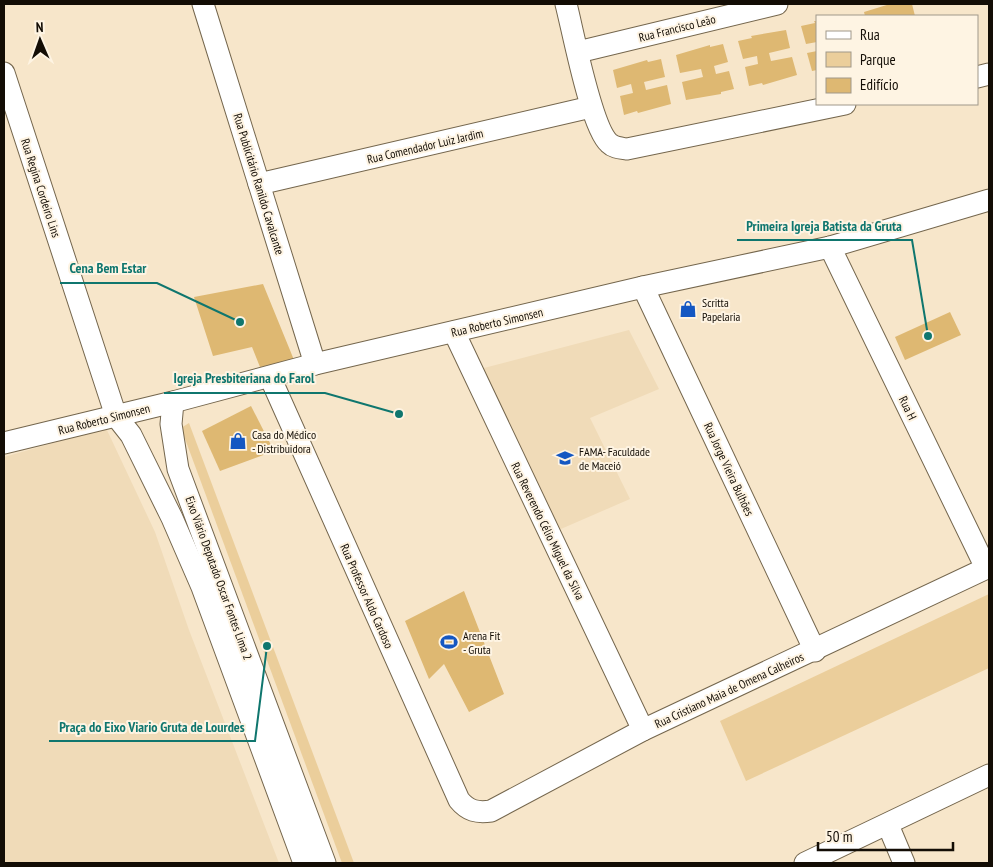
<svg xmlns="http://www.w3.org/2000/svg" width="993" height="867" viewBox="0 0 993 867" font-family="'PT Sans Narrow',sans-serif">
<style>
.built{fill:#f0dbb8}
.green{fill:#ebce9b}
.building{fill:#deb872}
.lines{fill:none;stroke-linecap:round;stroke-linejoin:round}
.minor-casing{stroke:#74664d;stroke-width:23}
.minor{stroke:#fff;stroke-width:21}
.labels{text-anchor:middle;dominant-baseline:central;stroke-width:4;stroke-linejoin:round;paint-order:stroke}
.street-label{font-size:12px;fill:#130d05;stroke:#fef4e3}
.poi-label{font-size:12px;fill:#130d05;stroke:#fef4e3;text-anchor:start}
.leader{fill:none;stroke:#0f766e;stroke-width:2}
.callout-dot{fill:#0f766e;stroke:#fef4e3;stroke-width:2}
.callout-label{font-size:14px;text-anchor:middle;font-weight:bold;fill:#0f766e;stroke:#fef4e3;stroke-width:4;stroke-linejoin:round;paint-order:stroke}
</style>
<rect width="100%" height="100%" fill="#f7e6ca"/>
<g class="built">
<polygon points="629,330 659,389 590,418 630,499 554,532 480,369"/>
<polygon points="106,428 155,532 189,630 279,863 4,863 4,457"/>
</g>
<g class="green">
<polygon points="189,423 354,863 342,863 181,428"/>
<polygon points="989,594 989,668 746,781 720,721"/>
</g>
<g class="building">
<polygon points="890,4 912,4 915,16 865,16 864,12"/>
<polygon points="814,21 817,21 817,42 806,44 801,26 815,23"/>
<polygon points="786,30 790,48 769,53 771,61 792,57 797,75 763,85 762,83 749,86 745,67 758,64 757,56 743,59 738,41 752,38 751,36"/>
<polygon points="723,44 728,62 714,66 716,74 729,71 734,89 721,92 721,94 686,100 682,82 703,77 701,69 680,73 676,55 710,45 710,47"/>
<polygon points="817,51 817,70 812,71 807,53"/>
<polygon points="661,59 665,77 644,82 646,90 667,85 671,104 638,113 637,111 624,115 620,96 633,93 631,84 617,88 613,70 647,60 648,62"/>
<polygon points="263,284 294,360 260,367 252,347 213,356 194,297"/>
<polygon points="950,312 961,335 905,360 895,337"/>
<polygon points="251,406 274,451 220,471 202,431"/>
<polygon points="464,591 504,694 469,712 444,664 429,679 405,621"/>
</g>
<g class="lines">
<g class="minor-casing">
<g id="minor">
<polyline points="203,4 315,364"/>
<path d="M566,4C573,31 591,127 609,143C614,148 620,148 627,149L845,104"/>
<polyline points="578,52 777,4"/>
<polyline points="4,73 116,416 131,435 172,518 202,587 304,863"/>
<polyline points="977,77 989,74"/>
<polyline points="259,184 591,107"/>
<polyline points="830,247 986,568"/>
<polyline points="643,287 815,651"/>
<polyline points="454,332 643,730"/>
<path d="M270,377L459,800C468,811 477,813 491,811L643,730L989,567"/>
<polyline points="173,402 171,424 178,469 325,863"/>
<polyline points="4,443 173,402 315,364 643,287 830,247 989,200"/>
<polyline points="888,825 904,863"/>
<polyline points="805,863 989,775"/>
</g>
</g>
<use href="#minor" class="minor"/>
</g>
<defs>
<g id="shop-bare" transform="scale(1.35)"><path d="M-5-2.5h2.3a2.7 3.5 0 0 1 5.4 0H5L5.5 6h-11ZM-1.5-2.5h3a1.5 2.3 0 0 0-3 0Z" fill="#1457c2" stroke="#fef4e3" stroke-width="2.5" paint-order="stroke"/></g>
<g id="university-bare" transform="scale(1.35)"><path d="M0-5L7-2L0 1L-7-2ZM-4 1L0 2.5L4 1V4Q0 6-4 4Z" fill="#1457c2" stroke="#fef4e3" stroke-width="2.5" paint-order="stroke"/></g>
<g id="stadium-bare" transform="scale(1.35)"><path d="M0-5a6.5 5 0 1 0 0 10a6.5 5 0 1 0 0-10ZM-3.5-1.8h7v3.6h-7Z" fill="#1457c2" stroke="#fef4e3" stroke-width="2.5" paint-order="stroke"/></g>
</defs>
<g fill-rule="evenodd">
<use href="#shop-bare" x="688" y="309"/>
<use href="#shop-bare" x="238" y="441"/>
<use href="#university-bare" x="565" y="458"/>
<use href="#stadium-bare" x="449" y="642"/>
</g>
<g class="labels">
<g class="street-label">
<text transform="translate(677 28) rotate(-14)">Rua Francisco Leão</text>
<text transform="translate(425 146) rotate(-13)">Rua Comendador Luiz Jardim</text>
<text transform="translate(259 184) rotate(73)">Rua Publicitário Ranildo Cavalcante</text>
<text transform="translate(41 188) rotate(72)">Rua Regina Cordeiro Lins</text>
<text transform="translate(497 322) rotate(-13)">Rua Roberto Simonsen</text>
<text transform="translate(908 408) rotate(64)">Rua H</text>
<text transform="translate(104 419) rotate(-14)">Rua Roberto Simonsen</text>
<text transform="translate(729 469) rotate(65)">Rua Jorge Vieira Bulhões</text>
<text transform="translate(548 531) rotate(64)">Rua Reverendo Célio Miguel da Silva</text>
<text transform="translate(219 578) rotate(70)">Eixo Viário Deputado Oscar Fontes Lima 2</text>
<text transform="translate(367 596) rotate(66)">Rua Professor Aldo Cardoso</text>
<text transform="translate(729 690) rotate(-25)">Rua Cristiano Maia de Omena Calheiros</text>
</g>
<g class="poi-label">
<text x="702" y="302">Scritta<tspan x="702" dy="14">Papelaria</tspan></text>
<text x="252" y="434">Casa do Médico<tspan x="252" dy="14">- Distribuidora</tspan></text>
<text x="579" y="451">FAMA- Faculdade<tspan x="579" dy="14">de Maceió</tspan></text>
<text x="463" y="635">Arena Fit<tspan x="463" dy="14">- Gruta</tspan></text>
</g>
</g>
<path class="leader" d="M928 336L912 240H737M240 322L157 283H60M399 414L325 393H164M267 646L255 741H49"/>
<g class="callout-dot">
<circle cx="928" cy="336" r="5"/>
<circle cx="240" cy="322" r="5"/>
<circle cx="399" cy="414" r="5"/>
<circle cx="267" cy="646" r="5"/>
</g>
<g class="callout-label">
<text x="824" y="231">Primeira Igreja Batista da Gruta</text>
<text x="108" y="273">Cena Bem Estar</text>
<text x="244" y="383">Igreja Presbiteriana do Farol</text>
<text x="152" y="732">Praça do Eixo Viario Gruta de Lourdes</text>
</g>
<rect width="993" height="867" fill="none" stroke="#130d05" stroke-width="10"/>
<rect x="816" y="15" width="162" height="90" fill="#fef4e3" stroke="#a0988a"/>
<rect x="826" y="31" width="25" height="8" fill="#ffffff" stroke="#a0988a"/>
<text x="860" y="40" font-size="15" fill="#130d05">Rua</text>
<rect x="826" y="52" width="25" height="15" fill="#ebce9b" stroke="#a0988a"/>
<text x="860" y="65" font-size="15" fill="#130d05">Parque</text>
<rect x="826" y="78" width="25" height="15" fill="#deb872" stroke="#a0988a"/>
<text x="860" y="90" font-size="15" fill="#130d05">Edifício</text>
<g transform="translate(40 40) rotate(358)" stroke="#fef4e3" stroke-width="4" paint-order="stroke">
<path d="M0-4L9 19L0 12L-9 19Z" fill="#130d05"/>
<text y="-8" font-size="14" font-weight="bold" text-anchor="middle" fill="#130d05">N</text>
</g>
<path d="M818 842v8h135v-8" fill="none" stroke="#130d05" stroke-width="2.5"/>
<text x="826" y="842" font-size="15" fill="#130d05" stroke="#fef4e3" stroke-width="4" paint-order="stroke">50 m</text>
</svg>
